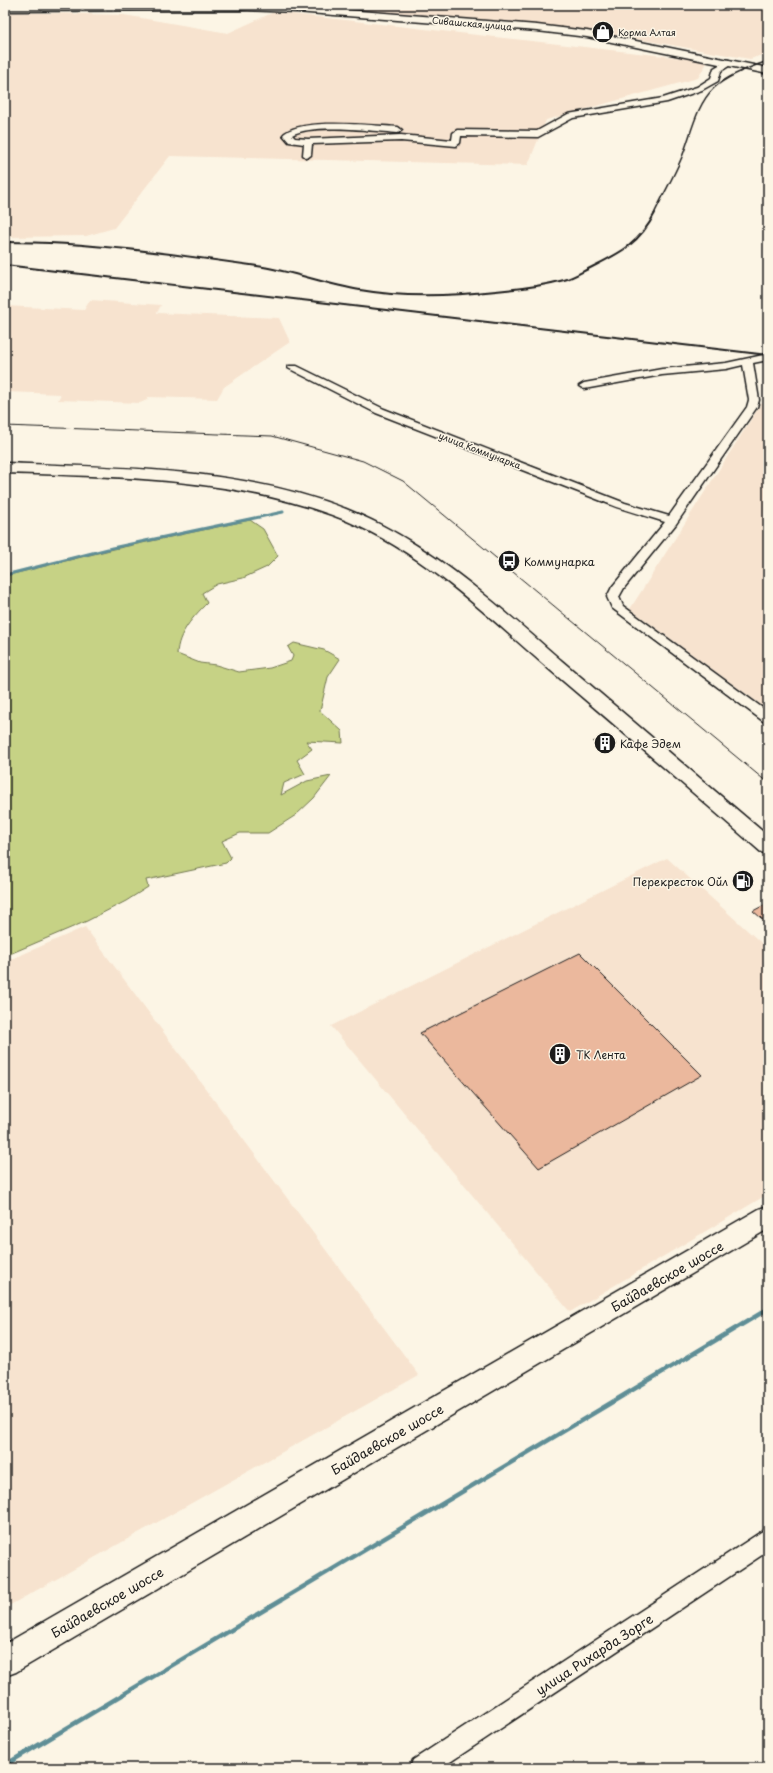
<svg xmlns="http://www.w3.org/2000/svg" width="773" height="1773" viewBox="0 0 773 1773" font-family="'Playpen Sans',sans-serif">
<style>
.built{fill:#f7e3cf}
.green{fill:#c6d285;stroke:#717750}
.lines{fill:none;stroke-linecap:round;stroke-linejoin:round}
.stream-far1{stroke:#5f8e96;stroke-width:3}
.stream{stroke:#5f8e96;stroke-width:4.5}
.building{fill:#ebb89d;stroke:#1c1c1c}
.street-casing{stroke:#1c1c1c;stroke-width:3}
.secondary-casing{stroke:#1c1c1c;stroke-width:3}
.street{fill:#fcf5e5;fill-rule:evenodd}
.secondary{fill:#fcf5e5;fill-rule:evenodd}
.tram{stroke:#1c1c1c;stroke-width:1}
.rail-far1{stroke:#1c1c1c;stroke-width:1.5}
.rail{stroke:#1c1c1c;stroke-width:2}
.labels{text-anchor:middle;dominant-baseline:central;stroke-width:3;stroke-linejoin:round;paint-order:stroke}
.far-street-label{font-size:9px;fill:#1c1c1c;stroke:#fcf5e5}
.far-poi-label{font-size:9px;fill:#1c1c1c;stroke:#fcf5e5;text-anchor:start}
.poi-label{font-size:11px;fill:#1c1c1c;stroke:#fcf5e5;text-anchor:start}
.near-street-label{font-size:13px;fill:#1c1c1c;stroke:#fcf5e5}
</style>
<rect width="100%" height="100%" fill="#fcf5e5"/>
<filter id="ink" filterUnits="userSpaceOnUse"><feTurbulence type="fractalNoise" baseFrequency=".025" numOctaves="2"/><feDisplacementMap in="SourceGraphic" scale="8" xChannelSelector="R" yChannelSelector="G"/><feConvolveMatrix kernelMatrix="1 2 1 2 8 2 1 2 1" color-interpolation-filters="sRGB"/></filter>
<g filter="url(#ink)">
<g class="built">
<polygon points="277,5 768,5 768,53 750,59 581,29"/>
<polygon points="5,12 124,15 228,33 274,12 708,61 698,78 546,120 528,165 170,156 114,228 86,236 5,237"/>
<polygon points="90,300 161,305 157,313 279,318 290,342 224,387 217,399 148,397 147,400 140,403 58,400 61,394 5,392 5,306 84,310"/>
<polygon points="768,402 768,710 630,609 761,404"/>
<polygon points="667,858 768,949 768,1194 570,1312 331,1026"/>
<polygon points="85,927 419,1375 5,1608 5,962"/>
</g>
<path class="green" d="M250,520L263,529L278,556L267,567L243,578L217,584L202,593L207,603C193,617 178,633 177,654L200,663L216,665L239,672L270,668L291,661L293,656L288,647L294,643L324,650L340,659L328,677L320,711L342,731L343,743L306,741L312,749L297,760L305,774L284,783L281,795L307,781L331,776L314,798L296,815L268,833H240L222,841L231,858L226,863L146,880L148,887L126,901L87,921L5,956V576L114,549Z"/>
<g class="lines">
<polyline class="stream-far1" points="5,575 112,548 283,512"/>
<polyline class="stream" points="5,1765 768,1309"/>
</g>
<g class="building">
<polygon points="607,736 616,744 602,750 593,742"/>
<polygon points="768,903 768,924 753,911"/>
<polygon points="580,953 702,1075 539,1168 420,1033"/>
</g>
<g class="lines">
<g class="street-casing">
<g id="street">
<path d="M728,60L735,62L721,71L718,81L702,90L667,102L573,118L538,137L461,136L460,143L456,146L401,141L312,144L311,155L307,158L303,155L304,144L289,142L283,135C299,117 374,126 398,127L402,130L398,133C373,131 313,123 292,135L295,138L308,139L401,135L452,140L453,133L457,130L537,131L568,114L663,98L697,87L711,78L714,68Z"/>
<polygon points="768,354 768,360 753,363 759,400 757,407 676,524 624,588 619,597 623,606 768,712 768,722 763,721 612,608 607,597 612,587 665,522 617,507 376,413 288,368 289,366 297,366 384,409 625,503 669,516 747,407 749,400 743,365 726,369 662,375 584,389 579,386 584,383 662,369 726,363"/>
<polygon points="768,1529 768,1551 441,1768 410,1768 413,1760 761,1532"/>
</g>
</g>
<g class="secondary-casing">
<g id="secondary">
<polygon points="5,5 296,6 537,25 587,31 768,68 768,74 587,37 537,31 296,12 242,10 5,11"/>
<path d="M5,463C118,468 239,467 346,509C429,542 495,603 562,661C631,719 699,778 768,836V854L761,852C691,791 621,730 550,670C483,612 417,546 332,515C227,477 115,477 5,473Z"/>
<polygon points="768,1206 768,1229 16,1672 5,1676 5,1644 759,1209"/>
</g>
</g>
<use href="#street" class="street"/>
<use href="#secondary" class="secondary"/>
<polyline class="tram" points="5,426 272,436 363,461 403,481 768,783"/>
<path class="rail-far1" d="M654,214C663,195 674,176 682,157C691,135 696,105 714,88C728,75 750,67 768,61"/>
<g class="rail">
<path d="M5,242C90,242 173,254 257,266C292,271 325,284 360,290C405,298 451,296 496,291C519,289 542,286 564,280C572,278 580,273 588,269C618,254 639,245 655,213"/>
<polyline points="5,265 768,355"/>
</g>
</g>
</g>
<defs>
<g id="shop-disc" transform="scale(1.15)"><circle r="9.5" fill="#1c1c1c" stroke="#fcf5e5"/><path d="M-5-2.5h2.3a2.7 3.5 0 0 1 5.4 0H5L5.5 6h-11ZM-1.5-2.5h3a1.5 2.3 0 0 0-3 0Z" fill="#fff"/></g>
<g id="bus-disc" transform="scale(1.15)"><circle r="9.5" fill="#1c1c1c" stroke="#fcf5e5"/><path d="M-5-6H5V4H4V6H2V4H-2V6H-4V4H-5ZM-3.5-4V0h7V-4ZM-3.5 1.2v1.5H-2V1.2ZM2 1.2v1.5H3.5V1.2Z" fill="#fff"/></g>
<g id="building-disc" transform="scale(1.15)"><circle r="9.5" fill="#1c1c1c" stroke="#fcf5e5"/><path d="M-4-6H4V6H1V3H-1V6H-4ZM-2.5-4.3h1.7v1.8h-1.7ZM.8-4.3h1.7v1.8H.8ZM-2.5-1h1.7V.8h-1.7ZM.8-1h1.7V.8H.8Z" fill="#fff"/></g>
<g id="fuel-disc" transform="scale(1.15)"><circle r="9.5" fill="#1c1c1c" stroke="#fcf5e5"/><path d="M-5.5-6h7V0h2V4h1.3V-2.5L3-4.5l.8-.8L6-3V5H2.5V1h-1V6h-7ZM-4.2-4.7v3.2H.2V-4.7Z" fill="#fff"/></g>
</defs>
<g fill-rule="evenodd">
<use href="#shop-disc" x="603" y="32"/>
<use href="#bus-disc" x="509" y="561"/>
<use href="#building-disc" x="605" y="743"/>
<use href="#fuel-disc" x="743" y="881"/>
<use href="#building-disc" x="560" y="1054"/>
</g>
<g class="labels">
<g class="far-street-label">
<text transform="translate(472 23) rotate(5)">Сивашская улица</text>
<text transform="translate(480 450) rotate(21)">улица Коммунарка</text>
</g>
<g class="far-poi-label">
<text x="618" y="32">Корма Алтая</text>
</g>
<g class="poi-label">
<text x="524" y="561">Коммунарка</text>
<text x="620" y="743">Кафе Эдем</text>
<text x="728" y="881" text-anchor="end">Перекресток Ойл</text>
<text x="576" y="1054">ТК Лента</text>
</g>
<g class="near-street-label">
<text transform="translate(667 1276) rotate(-30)">Байдаевское шоссе</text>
<text transform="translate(387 1439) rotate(-30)">Байдаевское шоссе</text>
<text transform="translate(107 1602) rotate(-30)">Байдаевское шоссе</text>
<text transform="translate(594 1654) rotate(-33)">улица Рихарда Зорге</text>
</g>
</g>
<rect width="773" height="1773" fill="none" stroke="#fcf5e5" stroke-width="20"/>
<rect x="10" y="10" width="753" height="1753" fill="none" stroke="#1c1c1c" stroke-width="1.5" filter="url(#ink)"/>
</svg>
